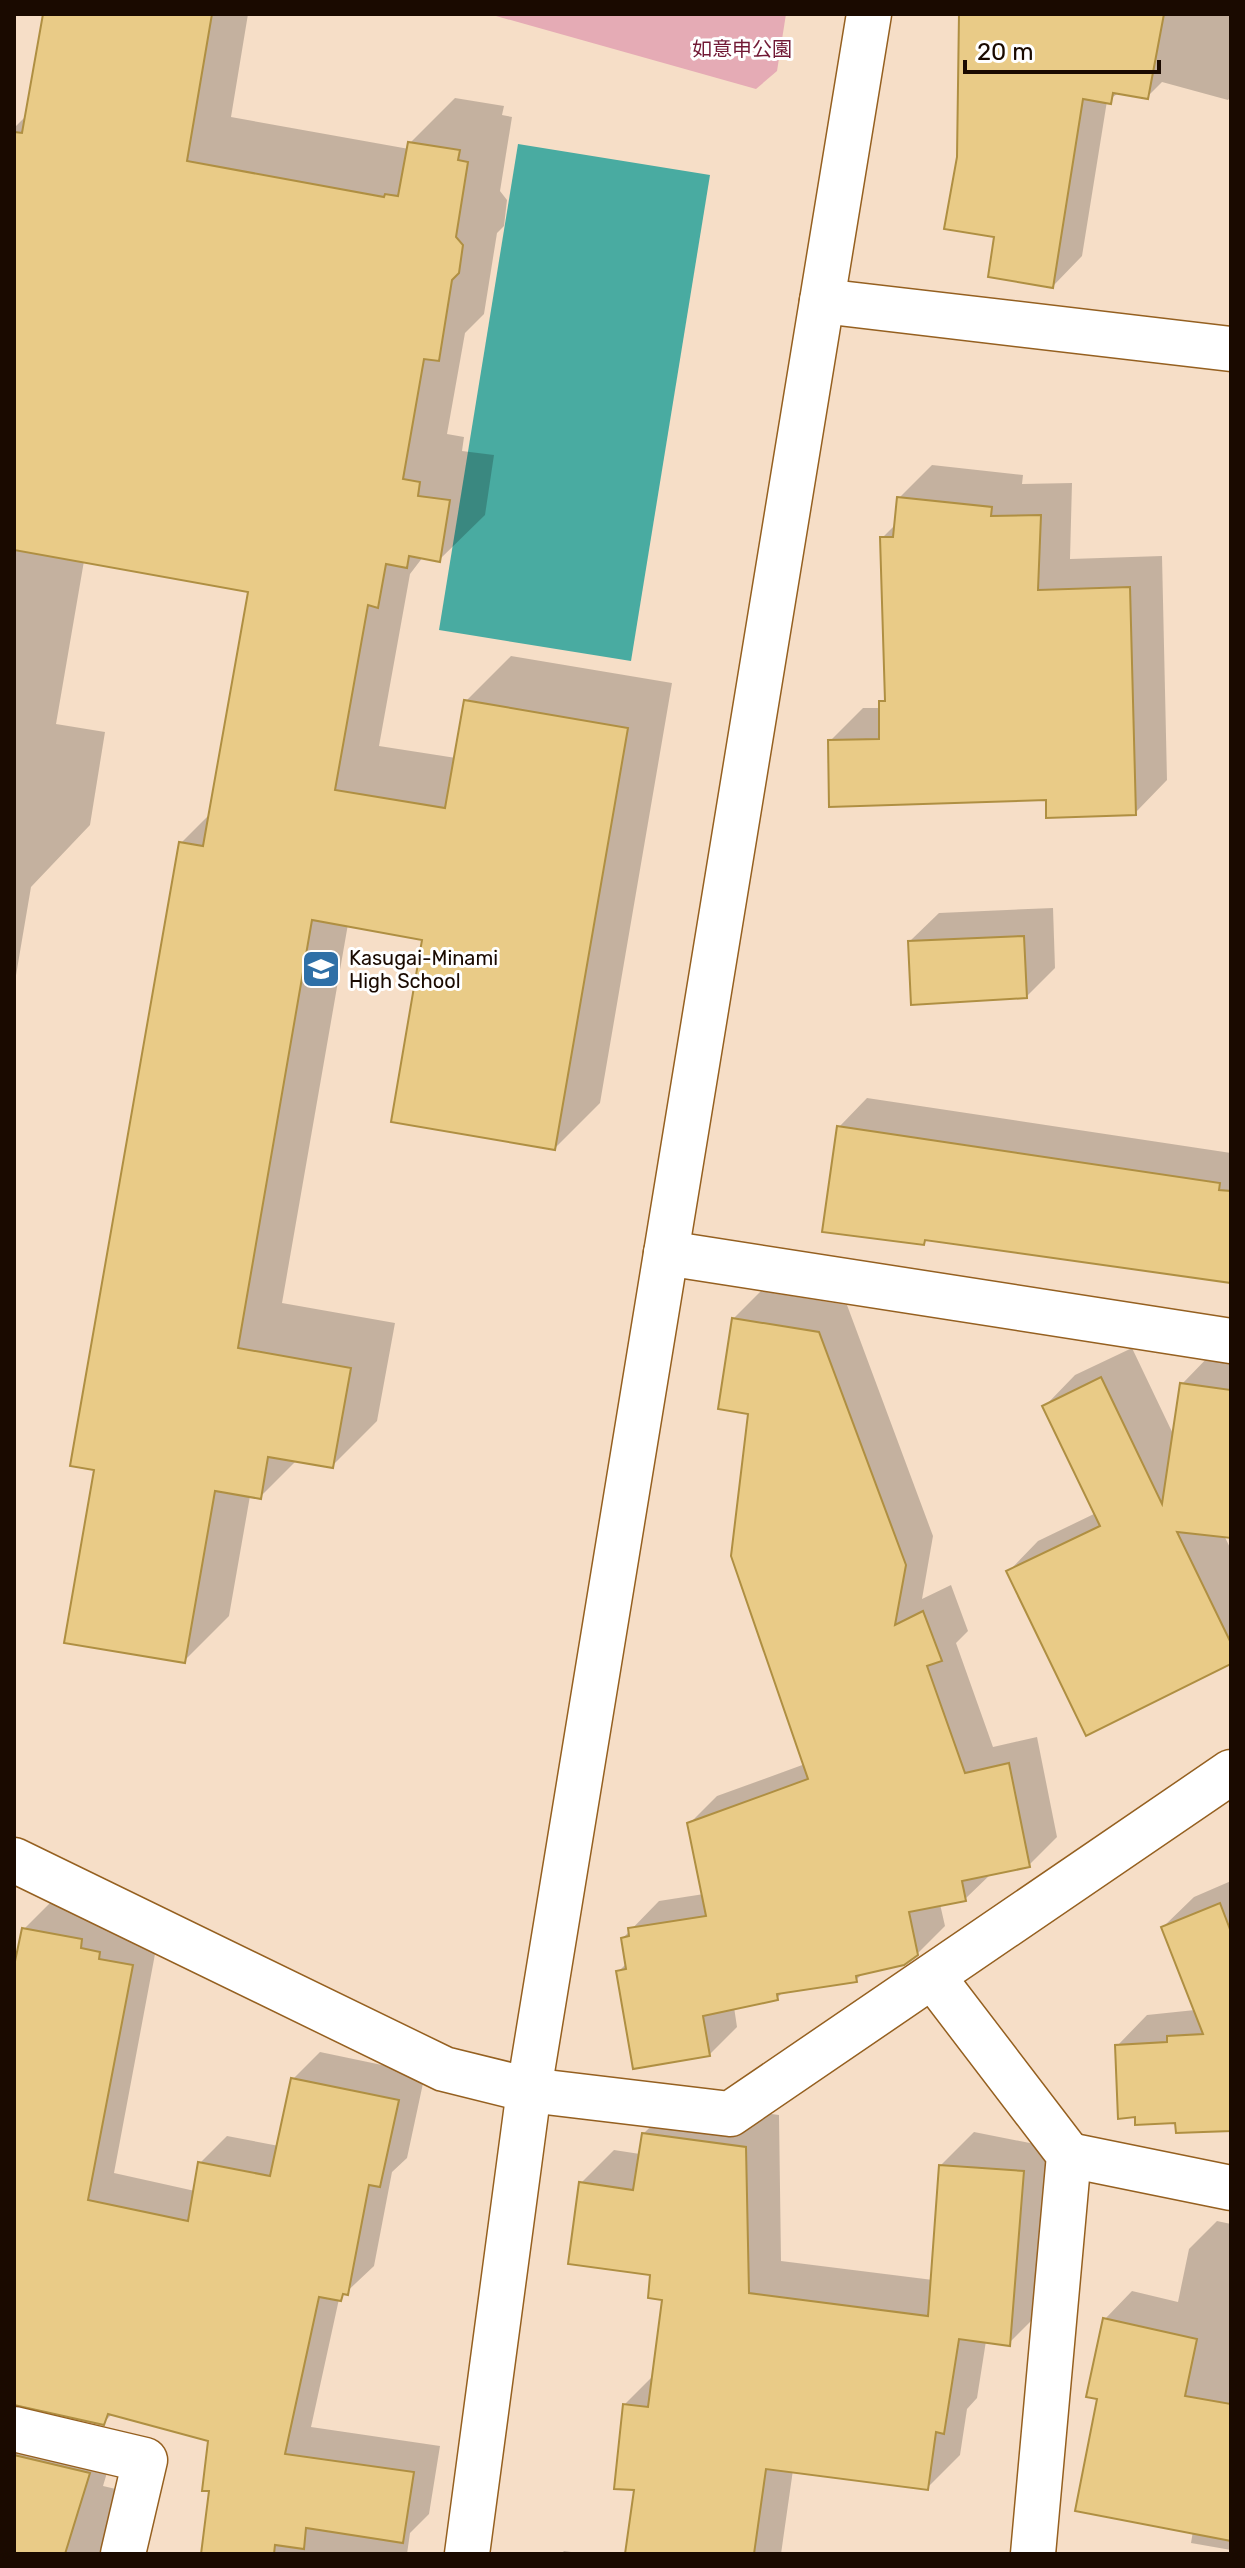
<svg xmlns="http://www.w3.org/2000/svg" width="1245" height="2568" viewBox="0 0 1245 2568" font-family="Rubik,'Noto Sans JP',sans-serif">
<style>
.green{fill:#e5abb5}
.water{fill:#49aba1}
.shadow{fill:#0003}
.building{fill:#e9cb87;stroke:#af8f42;stroke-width:2}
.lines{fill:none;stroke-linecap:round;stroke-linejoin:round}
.street-casing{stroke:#956020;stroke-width:47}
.street{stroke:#fff;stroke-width:44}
.labels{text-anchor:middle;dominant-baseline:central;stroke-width:6;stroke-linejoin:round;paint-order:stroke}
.park-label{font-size:20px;fill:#711935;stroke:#fff}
.poi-label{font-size:20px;fill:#1a0a00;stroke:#fff;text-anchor:start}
</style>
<rect width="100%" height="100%" fill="#f6dec7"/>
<polygon class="green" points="489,14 786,14 777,71 756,89"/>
<polygon class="water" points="518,144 710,175 631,661 439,630"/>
<g class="shadow">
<polygon points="45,14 248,14 231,117 409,149 410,143 455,98 504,106 502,115 512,117 500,191 507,200 504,226 497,233 484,314 465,333 447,434 464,437 462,451 494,455 485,515 439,560 423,557 410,574 379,746 456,758 466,701 511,656 672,683 600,1103 555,1148 425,938 348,924 282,1303 395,1323 377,1421 332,1466 297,1460 260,1497 250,1496 229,1616 184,1661 96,1468 181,843 210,814 250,590 84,561 56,724 105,732 90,825 31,887 14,987 14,128 27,115"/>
<polygon points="961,14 1231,14 1231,96 1228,100 1162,82 1147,97 1120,92 1107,101 1082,256 1053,286 997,236 959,157"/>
<polygon points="932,465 1023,475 1022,484 1072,483 1070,559 1162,556 1167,780 1135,813 1048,798 830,741 863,708 881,708 887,695 882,538 896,524 899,498"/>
<polygon points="1053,908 1055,968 1026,997 910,941 939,913"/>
<polygon points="867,1098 1231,1153 1231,1281 928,1239 923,1243 839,1127"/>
<polygon points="761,1291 847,1305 933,1536 922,1599 951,1585 968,1631 956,1643 993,1747 1037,1737 1057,1837 1029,1865 992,1873 965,1899 940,1904 945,1926 917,1954 864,1972 856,1980 784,1991 777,1998 734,2007 737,2027 709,2055 619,1971 627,1963 623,1938 659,1901 704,1894 689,1824 717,1796 805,1764 733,1319"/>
<polygon points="1132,1348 1174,1436 1182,1384 1212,1353 1231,1356 1231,1536 1224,1535 1231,1550 1231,1662 1008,1572 1038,1541 1096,1513 1045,1406 1075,1375"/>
<polygon points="1231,1881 1231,2129 1177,2121 1117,2046 1147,2015 1195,2010 1163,1927 1194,1897"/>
<polygon points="51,1902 158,1938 114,2173 195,2191 200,2163 227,2136 279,2146 293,2079 320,2052 425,2074 407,2158 392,2172 374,2266 339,2299 311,2427 440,2446 429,2514 410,2533 407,2554 203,2554 212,2489 210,2439 113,2413 104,2422 16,2403 17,2409 115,2446 103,2486 120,2490 107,2554 14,2554 14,1980 24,1929"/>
<polygon points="677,2101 779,2115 781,2261 933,2280 941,2165 974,2132 1055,2148 1042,2310 1009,2343 986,2341 977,2398 967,2409 960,2455 927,2488 793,2470 781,2554 627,2554 636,2488 625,2404 654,2375 664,2298 653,2273 581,2183 614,2150 640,2154 643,2134"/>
<polygon points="1217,2221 1231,2224 1231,2550 1191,2543 1193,2531 1100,2398 1105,2319 1132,2291 1178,2302 1189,2249"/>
<polygon points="564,2551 585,2554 561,2554"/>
</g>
<g class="building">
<polygon points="43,14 212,14 187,161 384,197 385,194 398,196 408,142 460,150 458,160 468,162 456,237 463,245 459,273 452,280 439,361 424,359 403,479 420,482 418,496 450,500 440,562 409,556 407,568 386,564 378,608 368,605 335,790 445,808 464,700 628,728 555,1150 391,1122 422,940 312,920 238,1348 351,1368 333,1468 268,1457 261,1499 215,1491 185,1663 64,1643 94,1470 70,1466 179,842 203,846 248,592 14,550 14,132 22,133"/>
<polygon points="959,14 1164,14 1148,99 1113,93 1111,104 1083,99 1053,288 988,277 994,237 944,229 957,157"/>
<polygon points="897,497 992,507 991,516 1041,515 1038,590 1130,587 1136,815 1046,818 1046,800 829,807 828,740 879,739 879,701 885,701 880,537 893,537"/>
<polygon points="1024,936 1027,998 911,1005 908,941"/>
<polygon points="837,1126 1220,1183 1219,1190 1231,1191 1231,1283 925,1240 924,1245 822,1232"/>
<polygon points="732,1318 819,1332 906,1565 895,1625 923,1611 942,1661 927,1666 965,1773 1009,1763 1030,1867 962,1881 966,1901 909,1912 918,1955 904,1965 856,1976 857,1982 777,1994 778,2000 703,2016 710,2056 633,2069 616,1971 626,1969 621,1938 629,1936 628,1928 706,1916 687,1823 808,1779 731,1556 748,1414 718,1409"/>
<polygon points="1101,1377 1162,1504 1180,1383 1231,1390 1231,1538 1177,1532 1231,1643 1231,1664 1086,1736 1006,1571 1100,1526 1042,1406"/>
<polygon points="1220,1903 1231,1932 1231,2131 1176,2133 1175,2123 1135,2125 1135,2117 1118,2119 1115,2045 1167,2042 1167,2036 1203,2034 1161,1927"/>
<polygon points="22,1928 82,1939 81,1948 100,1952 99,1959 133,1965 88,2200 188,2221 198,2162 270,2176 291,2078 399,2100 380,2187 369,2185 348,2295 343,2294 341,2301 319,2297 285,2454 414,2472 403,2543 306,2528 304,2549 275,2545 274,2554 201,2554 209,2491 202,2491 208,2441 108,2414 104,2425 14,2405 14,1966"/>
<polygon points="642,2133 746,2147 749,2293 928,2316 939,2165 1024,2171 1010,2346 959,2339 944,2434 936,2432 928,2490 766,2469 754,2554 625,2554 634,2490 614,2489 623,2404 648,2407 662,2300 648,2298 650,2275 568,2264 579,2182 633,2190"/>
<polygon points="1103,2318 1197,2339 1185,2396 1231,2404 1231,2541 1075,2511 1097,2399 1086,2397"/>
<polygon points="14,2455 90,2473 65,2554 14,2554"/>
</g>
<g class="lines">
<g class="street-casing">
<g id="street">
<polyline points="822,301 1231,349"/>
<polyline points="666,1253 1231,1341"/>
<polyline points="14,1860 444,2069 529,2090 730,2114 1231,1772"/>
<polyline points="933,1977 1069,2155 1033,2554"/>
<polyline points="1069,2155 1231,2188"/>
<polyline points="14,2429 145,2460 123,2554"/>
<polyline points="467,2554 529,2090 869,14"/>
</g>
</g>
<use href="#street" class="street"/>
</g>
<defs>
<g id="school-square" transform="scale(2)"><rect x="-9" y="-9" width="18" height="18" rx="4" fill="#2f70a7" stroke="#fff"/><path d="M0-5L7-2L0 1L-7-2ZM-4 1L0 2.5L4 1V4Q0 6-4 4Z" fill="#fff"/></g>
</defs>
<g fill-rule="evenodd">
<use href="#school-square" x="321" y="969"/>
</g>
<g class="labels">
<g class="park-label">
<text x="742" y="49">如意申公園</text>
</g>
<g class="poi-label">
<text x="349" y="958">Kasugai-Minami<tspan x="349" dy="23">High School</tspan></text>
</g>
</g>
<rect width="1245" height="2568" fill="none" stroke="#1a0a00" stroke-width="32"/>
<path d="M965 60v12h194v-12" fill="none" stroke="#1a0a00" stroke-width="4"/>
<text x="977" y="60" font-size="24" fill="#1a0a00" stroke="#ffffff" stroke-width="6" paint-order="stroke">20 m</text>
</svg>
